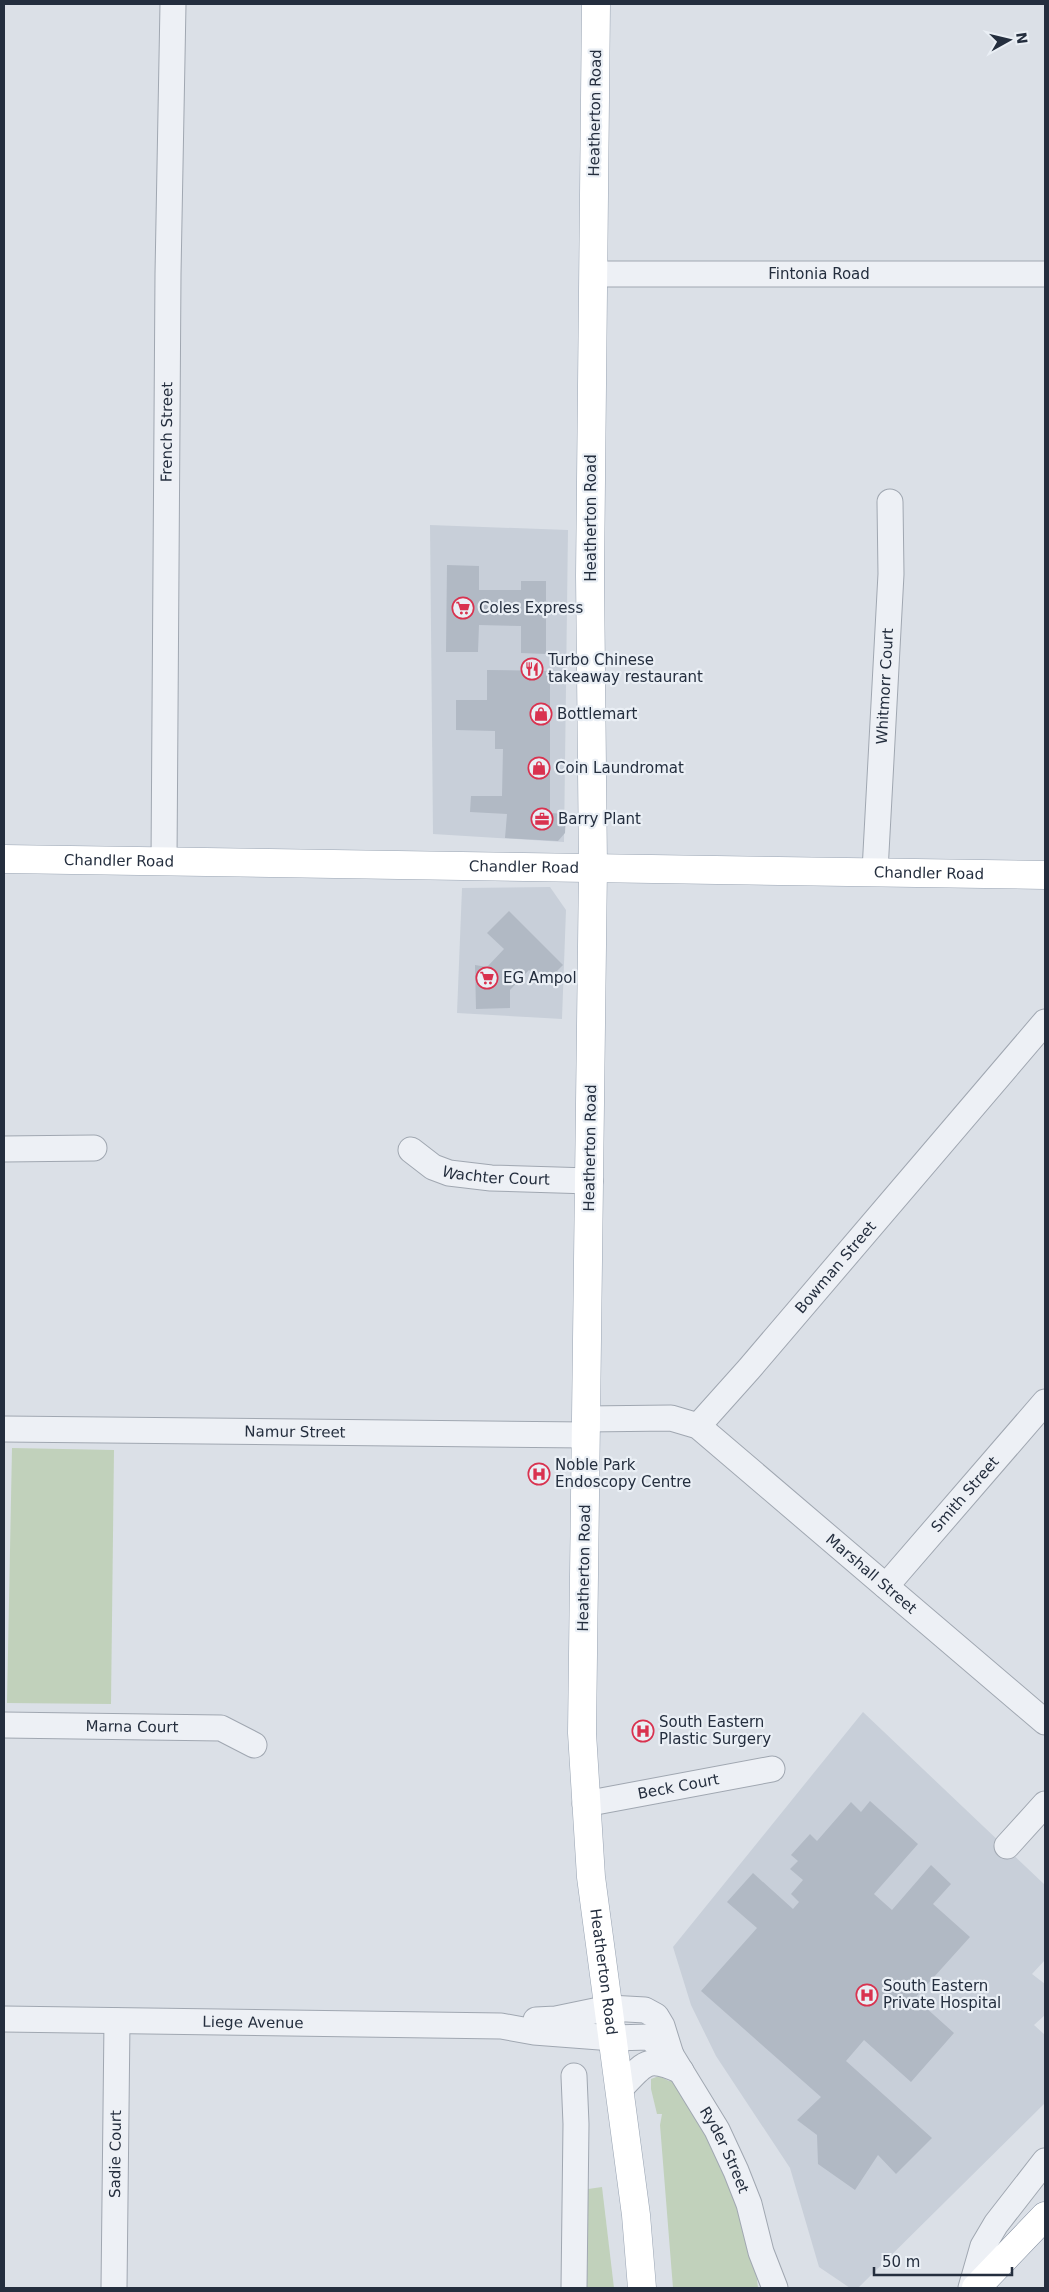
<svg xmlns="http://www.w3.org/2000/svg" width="1049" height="2292" viewBox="0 0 1049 2292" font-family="'DejaVu Sans',sans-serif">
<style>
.built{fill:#c8cfd9}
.green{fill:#c1d1bb}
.building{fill:#b1b9c4}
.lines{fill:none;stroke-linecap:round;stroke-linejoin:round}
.minor-casing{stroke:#a0a7b1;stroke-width:27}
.major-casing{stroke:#99a4b3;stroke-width:29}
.highway-casing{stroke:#818d9f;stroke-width:29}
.minor{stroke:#edf0f5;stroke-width:25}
.major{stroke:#fff;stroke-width:28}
.highway{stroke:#fff;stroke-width:28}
.labels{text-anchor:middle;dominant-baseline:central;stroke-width:4.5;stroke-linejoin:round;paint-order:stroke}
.street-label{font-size:15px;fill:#242e3e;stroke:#eaeff5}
.poi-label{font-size:15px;fill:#242e3e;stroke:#eaeff5;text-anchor:start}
</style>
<rect width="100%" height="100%" fill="#dbe0e7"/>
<g class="built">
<polygon points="430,525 568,530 564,842 433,834"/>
<polygon points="550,887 566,910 562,1019 457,1013 462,888"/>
<polygon points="863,1712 1045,1885 1045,1960 1032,1974 1045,1984 1045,2015 1034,2025 1045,2035 1045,2103 858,2288 850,2288 819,2267 790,2168 716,2056 691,2005 673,1947"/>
</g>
<g class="green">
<polygon points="12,1448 114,1450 111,1704 7,1703"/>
<path d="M659,2076L669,2081H672C681,2093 691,2105 699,2119C726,2169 754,2231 758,2288H673L660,2125L662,2114H657L651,2089V2079Z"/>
<polygon points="602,2187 614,2288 587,2288 588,2189"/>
</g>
<g class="building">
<polygon points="447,565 479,566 479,590 521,590 521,581 546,581 546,654 521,653 521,626 479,625 478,652 446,652"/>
<polygon points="487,670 550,671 550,813 566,814 565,833 558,841 505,838 507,814 470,812 471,796 502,796 503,749 495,749 495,731 456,730 456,700 487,700"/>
<polygon points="509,911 563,965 544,984 529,970 510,990 510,1008 476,1009 475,965 487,967 504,949 487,933"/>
<polygon points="870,1801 918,1844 874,1894 892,1910 931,1865 951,1884 933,1904 970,1937 915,1998 954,2033 911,2082 864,2040 846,2061 932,2138 896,2174 878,2155 855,2190 818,2164 817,2135 797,2120 821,2097 701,1991 757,1928 727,1902 753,1873 793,1909 799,1902 791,1894 803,1880 790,1869 798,1861 791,1855 810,1834 817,1841 851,1802 861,1812"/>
</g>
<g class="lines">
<g class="minor-casing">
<g id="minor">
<path id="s1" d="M593,274H1045"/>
<path id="s2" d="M164,861L168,274L173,4"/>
<path id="s3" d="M875,871L891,574L890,502"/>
<polyline points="4,1149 94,1148"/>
<path id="s4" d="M411,1150L433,1167L449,1173L491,1178L590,1181"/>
<path id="s5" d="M586,1419L671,1418L698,1426L1045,1722"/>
<path id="s6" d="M698,1426L749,1369L1045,1022"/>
<path id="s7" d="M4,1429L586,1435"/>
<path id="s8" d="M886,1586L1045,1402"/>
<path id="s9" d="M4,1725L221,1728L254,1745"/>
<path id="s10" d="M585,1804L772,1769"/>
<polyline points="1007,1846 1045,1804"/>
<path id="s11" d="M4,2019L501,2026L534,2032L613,2038L649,2037L671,2055"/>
<path id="s12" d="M536,2020L556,2019L609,2008L645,2010L656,2016L662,2026L671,2055L717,2130L736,2171L749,2204L761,2252L775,2288"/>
<path d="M620,2089C645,2063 646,2055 681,2071"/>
<path id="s13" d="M114,2288L117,2021"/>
<polyline points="574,2288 576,2124 574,2076"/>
<polyline points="971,2288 983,2246 996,2224 1045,2161"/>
</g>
</g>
<g class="major-casing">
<g id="major">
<path id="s14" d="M596,4L590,576L593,867L582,1733L591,1877L636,2215L642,2288"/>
<path id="s15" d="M4,859L1045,875"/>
</g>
</g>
<g class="highway-casing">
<polyline id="highway" points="976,2288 1045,2216"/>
</g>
<use href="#minor" class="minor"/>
<use href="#major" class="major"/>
<use href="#highway" class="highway"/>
</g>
<defs>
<g id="supermarket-ring" transform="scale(1.125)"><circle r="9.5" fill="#eaeff5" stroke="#d9324f" stroke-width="1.5"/><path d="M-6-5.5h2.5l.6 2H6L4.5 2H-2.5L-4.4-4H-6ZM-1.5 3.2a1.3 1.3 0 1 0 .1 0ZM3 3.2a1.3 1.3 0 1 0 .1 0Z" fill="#d9324f"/></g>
<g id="restaurant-ring" transform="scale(1.125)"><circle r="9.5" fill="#eaeff5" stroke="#d9324f" stroke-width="1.5"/><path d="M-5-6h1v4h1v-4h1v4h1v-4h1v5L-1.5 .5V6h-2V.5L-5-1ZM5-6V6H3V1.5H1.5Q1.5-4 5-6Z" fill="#d9324f"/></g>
<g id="shop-ring" transform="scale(1.125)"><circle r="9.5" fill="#eaeff5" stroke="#d9324f" stroke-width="1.5"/><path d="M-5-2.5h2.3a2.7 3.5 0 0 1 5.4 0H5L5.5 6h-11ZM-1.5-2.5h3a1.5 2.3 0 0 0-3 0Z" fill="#d9324f"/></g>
<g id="office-ring" transform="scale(1.125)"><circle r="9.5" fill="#eaeff5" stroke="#d9324f" stroke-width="1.5"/><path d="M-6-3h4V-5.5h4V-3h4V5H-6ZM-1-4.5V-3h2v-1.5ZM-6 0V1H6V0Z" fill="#d9324f"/></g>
<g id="hospital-ring" transform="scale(1.125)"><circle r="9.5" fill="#eaeff5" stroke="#d9324f" stroke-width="1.5"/><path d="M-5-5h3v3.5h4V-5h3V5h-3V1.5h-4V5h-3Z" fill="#d9324f"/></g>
</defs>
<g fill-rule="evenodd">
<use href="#supermarket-ring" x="463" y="608"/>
<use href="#restaurant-ring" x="532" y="669"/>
<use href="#shop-ring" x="541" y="714"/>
<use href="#shop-ring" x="539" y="768"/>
<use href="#office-ring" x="542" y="819"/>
<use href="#supermarket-ring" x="487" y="978"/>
<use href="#hospital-ring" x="539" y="1474"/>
<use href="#hospital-ring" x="643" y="1731"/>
<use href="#hospital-ring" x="867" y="1995"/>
</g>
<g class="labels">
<g class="street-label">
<text transform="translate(595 113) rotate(-89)">Heatherton Road</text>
<text stroke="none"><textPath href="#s1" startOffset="226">Fintonia Road</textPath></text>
<text stroke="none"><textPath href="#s2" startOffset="429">French Street</textPath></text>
<text transform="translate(591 518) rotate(-90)">Heatherton Road</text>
<text stroke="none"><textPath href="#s3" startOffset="185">Whitmorr Court</textPath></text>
<text stroke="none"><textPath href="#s15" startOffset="115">Chandler Road</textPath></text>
<text stroke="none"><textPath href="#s15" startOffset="520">Chandler Road</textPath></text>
<text stroke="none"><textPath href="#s15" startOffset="925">Chandler Road</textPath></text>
<text transform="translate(590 1148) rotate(-89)">Heatherton Road</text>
<text stroke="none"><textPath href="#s4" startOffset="92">Wachter Court</textPath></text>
<text stroke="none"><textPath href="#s6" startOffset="210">Bowman Street</textPath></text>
<text stroke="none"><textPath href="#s7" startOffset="291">Namur Street</textPath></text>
<text stroke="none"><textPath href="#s8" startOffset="121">Smith Street</textPath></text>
<text transform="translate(584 1568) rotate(-89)">Heatherton Road</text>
<text stroke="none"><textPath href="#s5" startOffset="341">Marshall Street</textPath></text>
<text stroke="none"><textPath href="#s9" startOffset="128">Marna Court</textPath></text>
<text stroke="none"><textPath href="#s10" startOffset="95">Beck Court</textPath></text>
<text stroke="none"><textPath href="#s14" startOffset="1969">Heatherton Road</textPath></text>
<text stroke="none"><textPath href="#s11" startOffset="249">Liege Avenue</textPath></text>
<text stroke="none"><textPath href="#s12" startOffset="274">Ryder Street</textPath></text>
<text stroke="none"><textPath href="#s13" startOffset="134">Sadie Court</textPath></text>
</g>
<g class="poi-label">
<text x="479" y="608">Coles Express</text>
<text x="548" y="660">Turbo Chinese<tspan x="548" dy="17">takeaway restaurant</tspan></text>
<text x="557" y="714">Bottlemart</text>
<text x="555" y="768">Coin Laundromat</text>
<text x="558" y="819">Barry Plant</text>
<text x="503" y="978">EG Ampol</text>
<text x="555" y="1465">Noble Park<tspan x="555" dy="17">Endoscopy Centre</tspan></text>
<text x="659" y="1722">South Eastern<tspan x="659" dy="17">Plastic Surgery</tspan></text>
<text x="883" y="1986">South Eastern<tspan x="883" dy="17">Private Hospital</tspan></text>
</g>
</g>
<rect width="1049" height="2292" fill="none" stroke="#242e3e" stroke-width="10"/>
<g transform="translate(1009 40) rotate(82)" stroke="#eaeff5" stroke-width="4" paint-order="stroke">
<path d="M0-4L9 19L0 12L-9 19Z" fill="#242e3e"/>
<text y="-8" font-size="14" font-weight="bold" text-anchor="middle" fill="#242e3e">N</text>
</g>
<path d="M874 2267v8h138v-8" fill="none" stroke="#242e3e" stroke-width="2.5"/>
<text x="882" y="2267" font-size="15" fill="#242e3e" stroke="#eaeff5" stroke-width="4" paint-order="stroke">50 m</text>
</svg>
